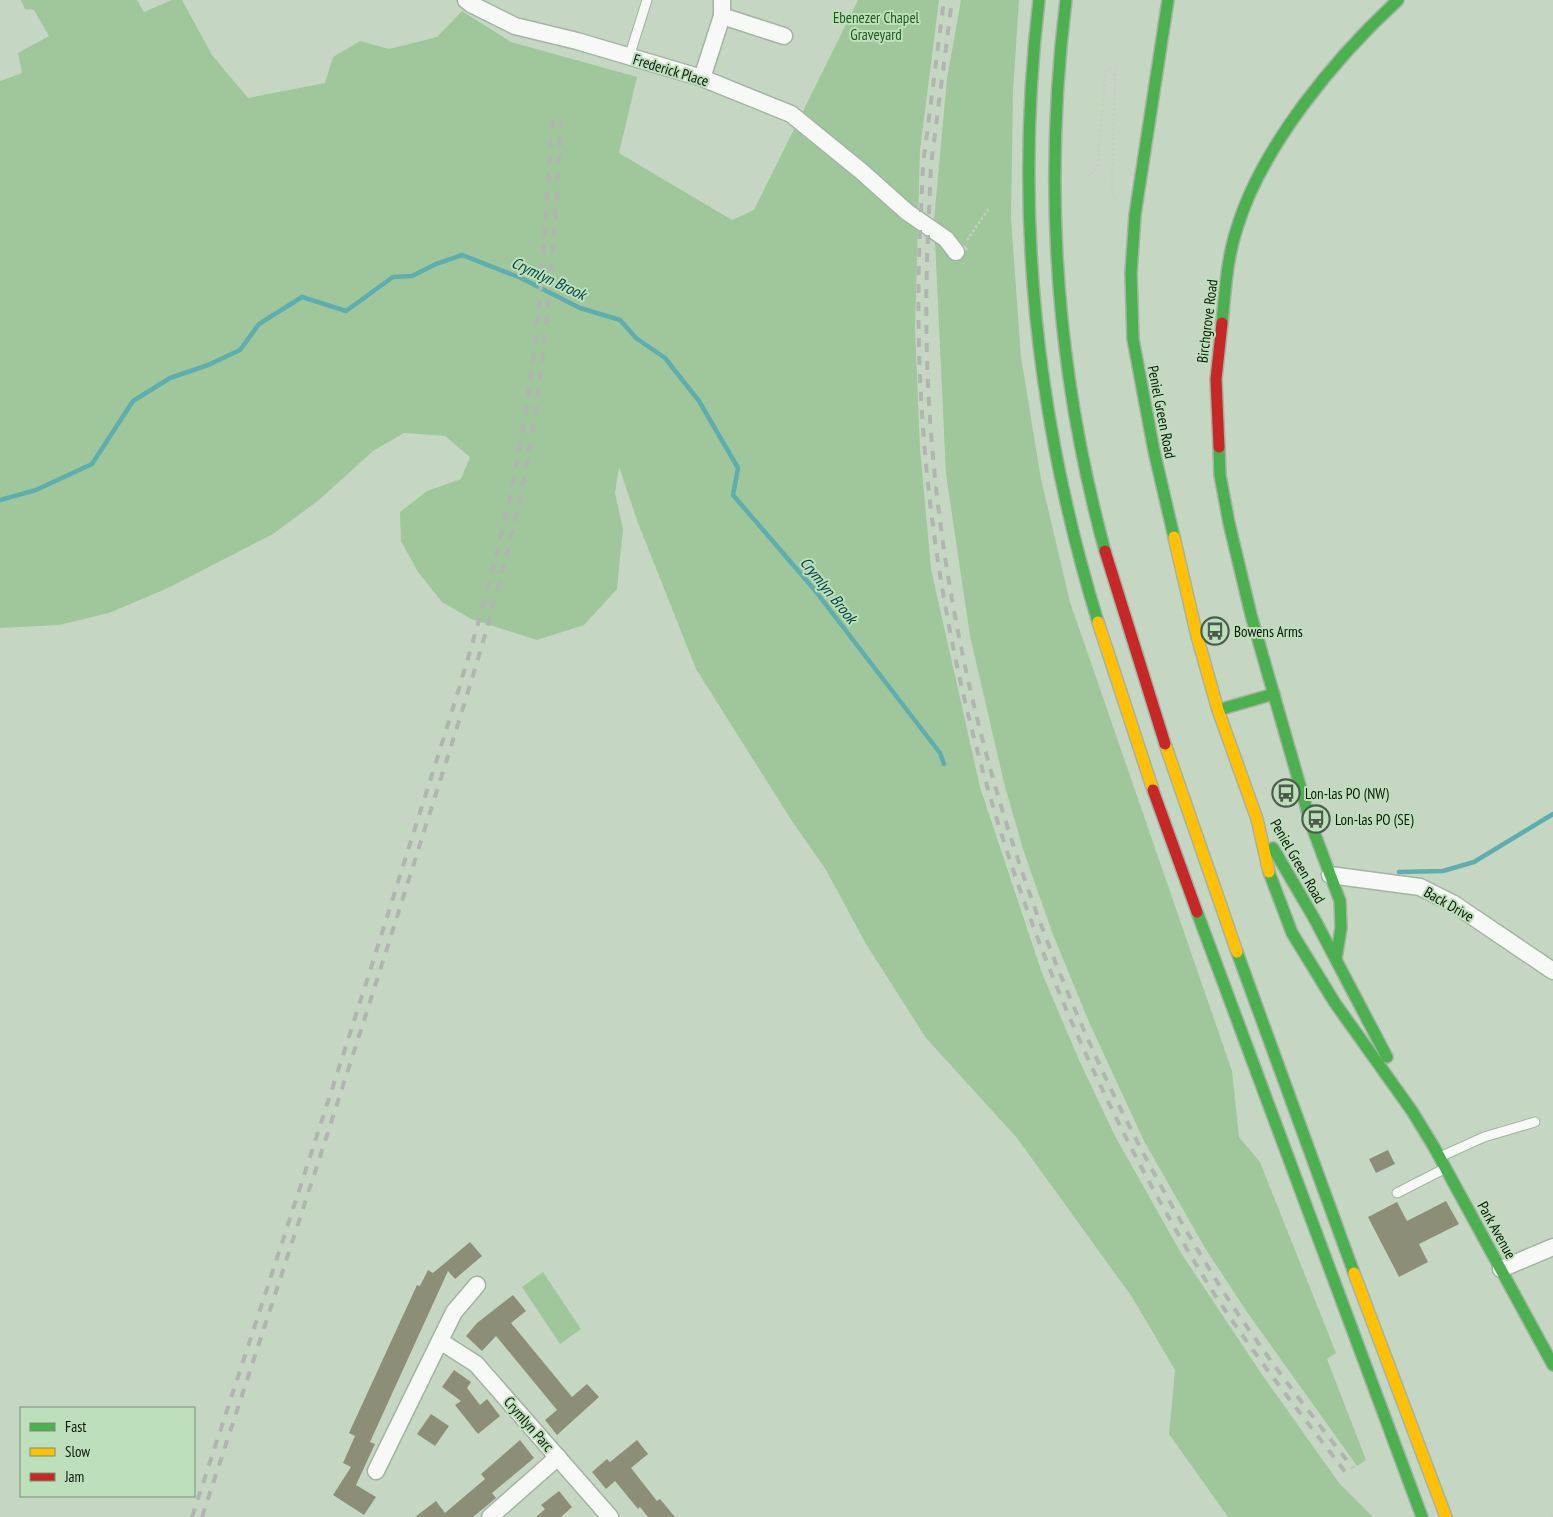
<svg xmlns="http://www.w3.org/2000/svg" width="1553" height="1517" viewBox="0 0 1553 1517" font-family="'PT Sans Narrow',sans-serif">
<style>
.green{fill:#a0c69c}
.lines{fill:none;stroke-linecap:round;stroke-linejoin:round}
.stream{stroke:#5faeae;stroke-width:4.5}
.building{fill:#8d8e78}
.lane-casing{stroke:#a4b3a3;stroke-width:11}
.street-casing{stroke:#a4b3a3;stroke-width:19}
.fast-casing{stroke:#a4b3a3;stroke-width:14}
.slow-casing{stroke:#a4b3a3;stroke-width:14}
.jam-casing{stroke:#a4b3a3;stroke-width:14}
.path{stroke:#c8cdc7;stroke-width:2.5;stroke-dasharray:2.5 2.5;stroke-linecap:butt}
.lane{stroke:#f6f9f6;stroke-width:9}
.street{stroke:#f6f9f6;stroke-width:16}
.fast{stroke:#4caf50;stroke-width:11}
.slow{stroke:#ffc107;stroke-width:11}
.jam{stroke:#c62828;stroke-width:11}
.rail{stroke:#b0b5af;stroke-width:4;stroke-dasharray:9 9;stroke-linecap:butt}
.labels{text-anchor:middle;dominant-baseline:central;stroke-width:4;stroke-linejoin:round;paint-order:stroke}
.park-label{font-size:15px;fill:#1b5a18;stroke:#bedfbb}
.street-label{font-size:15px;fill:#0c180b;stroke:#bedfbb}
.poi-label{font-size:15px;fill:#0c180b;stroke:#bedfbb;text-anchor:start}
.water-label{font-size:16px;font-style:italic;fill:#024449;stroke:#bedfbb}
</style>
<rect width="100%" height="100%" fill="#c5d7c3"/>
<g class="green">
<polygon points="21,0 137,0 144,12 172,0 182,0 212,55 248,98 325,83 333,57 360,41 389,49 437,37 462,11 511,42 637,77 619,153 732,220 754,210 858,0 939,0 920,150 915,329 920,448 931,569 980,787 1042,973 1079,1060 1115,1136 1181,1253 1263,1376 1339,1483 1373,1517 1228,1517 1169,1434 1175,1370 1132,1297 1017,1138 926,1038 866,944 826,870 790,818 696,669 638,523 619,467 615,493 623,529 617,589 584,625 537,640 471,619 442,602 418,572 401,541 400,512 427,491 461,479 470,457 445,436 404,433 373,451 319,500 273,534 168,588 109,613 59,625 0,628 0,81 22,73 18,53 49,36 34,10 25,9"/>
<polygon points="961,0 1019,0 1013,92 1011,218 1021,357 1041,479 1070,602 1232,1071 1239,1137 1260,1162 1336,1353 1327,1359 1366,1460 1357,1466 1247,1312 1205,1248 1144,1141 1089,1022 1052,932 1024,852 1005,787 970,636 946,474 935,241 954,261 968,249 934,220 947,79"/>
<polygon points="543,1272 581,1329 560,1344 522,1287"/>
</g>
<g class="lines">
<g class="stream">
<polyline points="0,500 36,490 92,464 133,401 170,378 208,365 240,350 259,324 302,297 346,311 393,277 412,276 436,264 462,255 521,278 580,308 620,320 636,338 665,358 699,401 738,468 733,495 813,588 940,753 944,764"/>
<polyline points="1399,872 1443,871 1474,862 1553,814"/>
</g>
</g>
<g class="building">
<polygon points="1388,1150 1395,1164 1376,1173 1369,1159"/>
<polygon points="1446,1201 1459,1224 1419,1244 1428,1262 1399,1277 1368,1217 1397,1202 1407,1221"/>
<polygon points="470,1242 482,1256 455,1279 448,1271 370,1442 375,1444 356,1485 376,1497 364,1515 333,1495 351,1467 343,1463 355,1436 349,1433 417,1285 420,1286 428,1270 433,1273"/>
<polygon points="513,1295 526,1311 511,1323 572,1397 587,1384 599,1397 557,1435 545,1420 557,1410 496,1336 482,1351 466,1336 477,1323"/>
<polygon points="454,1370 471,1382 467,1388 480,1405 487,1399 500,1416 478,1434 455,1405 461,1401 442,1387"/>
<polygon points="431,1414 449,1426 435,1446 417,1434"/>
<polygon points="520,1440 534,1458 492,1493 496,1498 473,1517 415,1517 436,1501 445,1513 485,1479 481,1474"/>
<polygon points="637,1440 648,1454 631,1468 657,1501 660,1499 675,1517 648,1517 640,1507 638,1509 615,1481 606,1489 592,1472 607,1459 610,1462"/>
<polygon points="559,1491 572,1507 561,1517 536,1517 545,1509 541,1505"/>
</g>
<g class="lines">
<g class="lane-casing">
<g id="lane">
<polyline points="629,57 647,0"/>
<polyline points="1442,1156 1484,1137 1535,1122"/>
<polyline points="1397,1193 1444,1169"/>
</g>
</g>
<g class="street-casing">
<g id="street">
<polyline points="466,0 471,4 515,26 577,41 702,78 791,114 861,171 907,212 946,239 956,252"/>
<polyline points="722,16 784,36"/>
<polyline points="702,78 722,16 722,0"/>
<polyline points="1330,875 1420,887 1454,904 1553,971"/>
<polyline points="1501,1269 1553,1247"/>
<polyline points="440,1341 476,1364 610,1517"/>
<polyline points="376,1471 454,1312 477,1285"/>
<polyline points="490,1517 558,1457"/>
</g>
</g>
<g class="fast-casing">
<g id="fast">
<path d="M1039,0C1014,210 1036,420 1098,622"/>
<path d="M1066,0C1043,185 1056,371 1105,551"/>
<polyline points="1168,0 1135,215 1131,273 1133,339 1154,451 1174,537"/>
<path d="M1222,323C1225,292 1227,258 1237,228C1262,146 1335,58 1398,0"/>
<polyline points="1219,447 1220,475 1229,523 1251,615 1311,824 1340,901 1341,928 1336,959"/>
<polyline points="1218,710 1274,694"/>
<polyline points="1273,848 1314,918 1387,1057"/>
<polyline points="1269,872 1292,933 1335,1003 1412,1111 1434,1147 1553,1365"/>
<polyline points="1197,912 1422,1517"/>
<polyline points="1237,952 1354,1273"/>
</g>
</g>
<g class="slow-casing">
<g id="slow">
<polyline points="1174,537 1197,636 1218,710 1257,819 1269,872"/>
<polyline points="1098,622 1153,790"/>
<polyline points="1165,744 1237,952"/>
<polyline points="1354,1273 1446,1517"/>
</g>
</g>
<g class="jam-casing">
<g id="jam">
<polyline points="1219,447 1216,379 1222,323"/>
<polyline points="1105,551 1165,744"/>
<polyline points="1153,790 1197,912"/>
</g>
</g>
<g class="path">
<polyline points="1087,176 1095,172 1098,164 1105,76 1107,69 1115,69 1112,192 1116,201"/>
<polyline points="967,240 990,207"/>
<polyline points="1551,1517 1553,1515"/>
</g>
<use href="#lane" class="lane"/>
<use href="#street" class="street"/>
<use href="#fast" class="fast"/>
<use href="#slow" class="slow"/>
<use href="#jam" class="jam"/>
<g class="rail">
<polyline points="921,212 923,165 944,0"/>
<polyline points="929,214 931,165 952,0"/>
<path d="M920,230C904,600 1010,955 1200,1271C1243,1342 1296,1407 1346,1473"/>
<path d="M928,235C911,597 1020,960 1208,1267C1251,1338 1302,1403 1353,1468"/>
<path d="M192,1517C263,1300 335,1084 403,866C443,739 486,613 513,482C538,363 545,241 552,120"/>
<path d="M202,1517C274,1298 346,1079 415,860C454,735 497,611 523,482C547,363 554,242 561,121"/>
</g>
</g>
<defs>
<g id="bus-ring" transform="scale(1.4375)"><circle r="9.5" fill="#bedfbb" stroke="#4d5b4b" stroke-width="1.5"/><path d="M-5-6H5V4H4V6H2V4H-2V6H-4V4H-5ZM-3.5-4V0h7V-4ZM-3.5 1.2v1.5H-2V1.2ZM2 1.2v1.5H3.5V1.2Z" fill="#4d5b4b"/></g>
</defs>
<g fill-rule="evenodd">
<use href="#bus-ring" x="1215" y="631"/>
<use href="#bus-ring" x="1286" y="793"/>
<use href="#bus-ring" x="1316" y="819"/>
</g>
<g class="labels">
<g class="park-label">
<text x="876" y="17">Ebenezer Chapel<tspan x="876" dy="17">Graveyard</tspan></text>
</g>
<g class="street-label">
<text transform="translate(671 70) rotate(17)">Frederick Place</text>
<text transform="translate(1207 321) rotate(-83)">Birchgrove Road</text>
<text transform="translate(1162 412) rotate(79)">Peniel Green Road</text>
<text transform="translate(1298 861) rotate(60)">Peniel Green Road</text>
<text transform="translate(1449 904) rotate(30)">Back Drive</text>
<text transform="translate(1497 1230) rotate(61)">Park Avenue</text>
<text transform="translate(529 1424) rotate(49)">Crymlyn Parc</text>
</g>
<g class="poi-label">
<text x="1234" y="631">Bowens Arms</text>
<text x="1305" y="793">Lon-las PO (NW)</text>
<text x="1335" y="819">Lon-las PO (SE)</text>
</g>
<g class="water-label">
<text transform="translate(549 278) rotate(25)">Crymlyn Brook</text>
<text transform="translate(829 590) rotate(51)">Crymlyn Brook</text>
</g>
</g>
<rect x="20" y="1407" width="175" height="90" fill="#bedfbb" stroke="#778f75"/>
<rect x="30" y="1423" width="25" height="8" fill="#4caf50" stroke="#778f75"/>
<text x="65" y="1432" font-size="15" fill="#0c180b">Fast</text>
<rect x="30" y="1448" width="25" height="8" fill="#ffc107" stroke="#778f75"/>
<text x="65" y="1457" font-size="15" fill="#0c180b">Slow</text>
<rect x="30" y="1473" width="25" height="8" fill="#c62828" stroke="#778f75"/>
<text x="65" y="1482" font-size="15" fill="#0c180b">Jam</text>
</svg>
